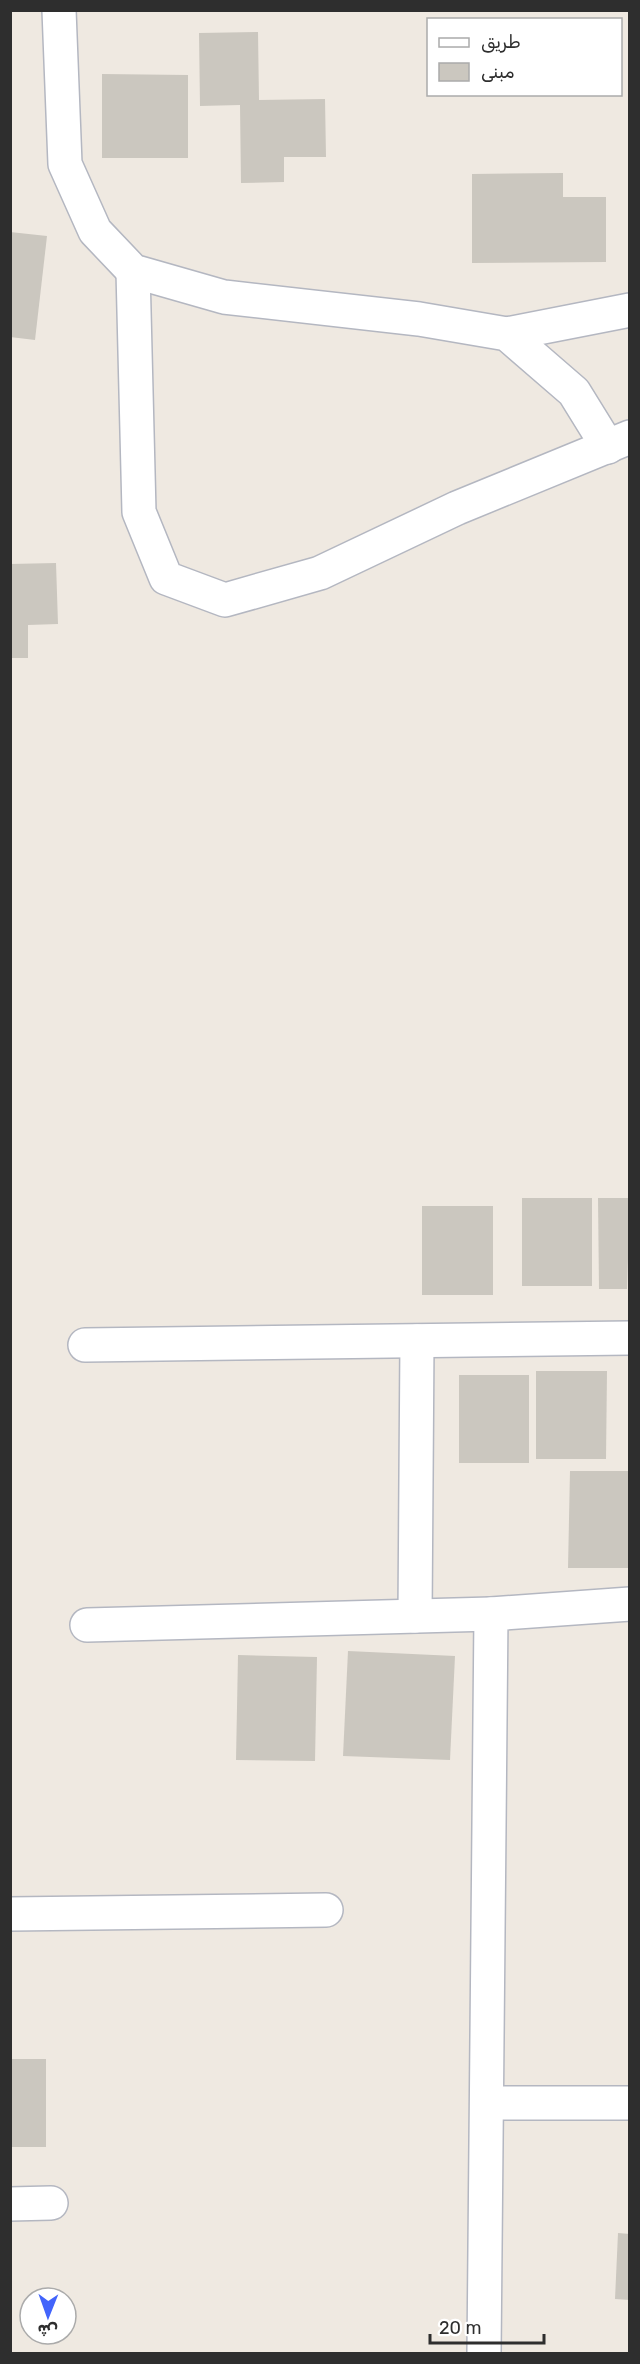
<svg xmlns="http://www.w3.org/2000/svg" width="640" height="2364" viewBox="0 0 640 2364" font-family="Rubik,Cairo,sans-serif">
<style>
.building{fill:#cbc7bf}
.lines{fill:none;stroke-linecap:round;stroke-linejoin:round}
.minor-casing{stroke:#b4b7c1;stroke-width:36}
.minor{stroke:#fff;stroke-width:33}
</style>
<rect width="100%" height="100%" fill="#efe9e1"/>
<g class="building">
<polygon points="258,32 259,100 325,99 326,157 284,157 284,182 241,183 240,105 200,106 199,33"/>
<polygon points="102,74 188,75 188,158 102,158"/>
<polygon points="563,173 563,197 606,197 606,262 472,263 472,174"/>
<polygon points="10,232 47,236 35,340 10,337"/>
<polygon points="56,563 58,624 28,625 28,658 10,658 10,564"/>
<rect x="522" y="1198" width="70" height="88"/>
<polygon points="598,1198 630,1198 627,1289 599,1289"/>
<rect x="422" y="1206" width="71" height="89"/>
<polygon points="536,1371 607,1371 606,1459 536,1459"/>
<rect x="459" y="1375" width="70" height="88"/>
<polygon points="570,1471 630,1471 630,1568 568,1568"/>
<polygon points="348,1651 455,1656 450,1760 343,1756"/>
<polygon points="238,1655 317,1657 315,1761 236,1760"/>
<rect x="10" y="2059" width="36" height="88"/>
<polygon points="618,2233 630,2234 630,2300 615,2299"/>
</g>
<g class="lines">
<g class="minor-casing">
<g id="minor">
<polyline points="59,10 65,164 95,231 133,271 224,297 419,319 507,334 574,392 608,447"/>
<polyline points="133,271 139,512 166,578 225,600 320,573 457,508 630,437"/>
<polyline points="507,334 630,310"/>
<polyline points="85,1345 630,1338"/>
<polyline points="415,1616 417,1341"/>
<polyline points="87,1625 491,1614"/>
<polyline points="10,1914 326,1910"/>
<polyline points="487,2103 630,2103"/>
<polyline points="10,2204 51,2203"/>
<polyline points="484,2354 491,1614 630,1604"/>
</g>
</g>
<use href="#minor" class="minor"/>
</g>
<rect width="640" height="2364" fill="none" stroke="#2e2e2e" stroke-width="24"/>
<rect x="427" y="18" width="195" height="78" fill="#ffffff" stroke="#ababab" stroke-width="1.5"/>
<rect x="439" y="38" width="30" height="9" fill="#ffffff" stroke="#ababab" stroke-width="1.5"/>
<text x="481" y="48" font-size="18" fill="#2e2e2e">طريق</text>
<rect x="439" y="63" width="30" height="18" fill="#cbc7bf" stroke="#ababab" stroke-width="1.5"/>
<text x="481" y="78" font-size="18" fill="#2e2e2e">مبنى</text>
<g transform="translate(48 2316) rotate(181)"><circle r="28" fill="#ffffff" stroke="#ababab" stroke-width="1.5"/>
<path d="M0-4.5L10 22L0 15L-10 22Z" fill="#4264fb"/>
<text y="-9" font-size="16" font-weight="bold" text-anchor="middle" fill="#2e2e2e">ش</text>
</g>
<path d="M430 2334v9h114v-9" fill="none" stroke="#2e2e2e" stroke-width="3"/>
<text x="439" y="2334" font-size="18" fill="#2e2e2e" stroke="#ffffff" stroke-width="4.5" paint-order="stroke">20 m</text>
</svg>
